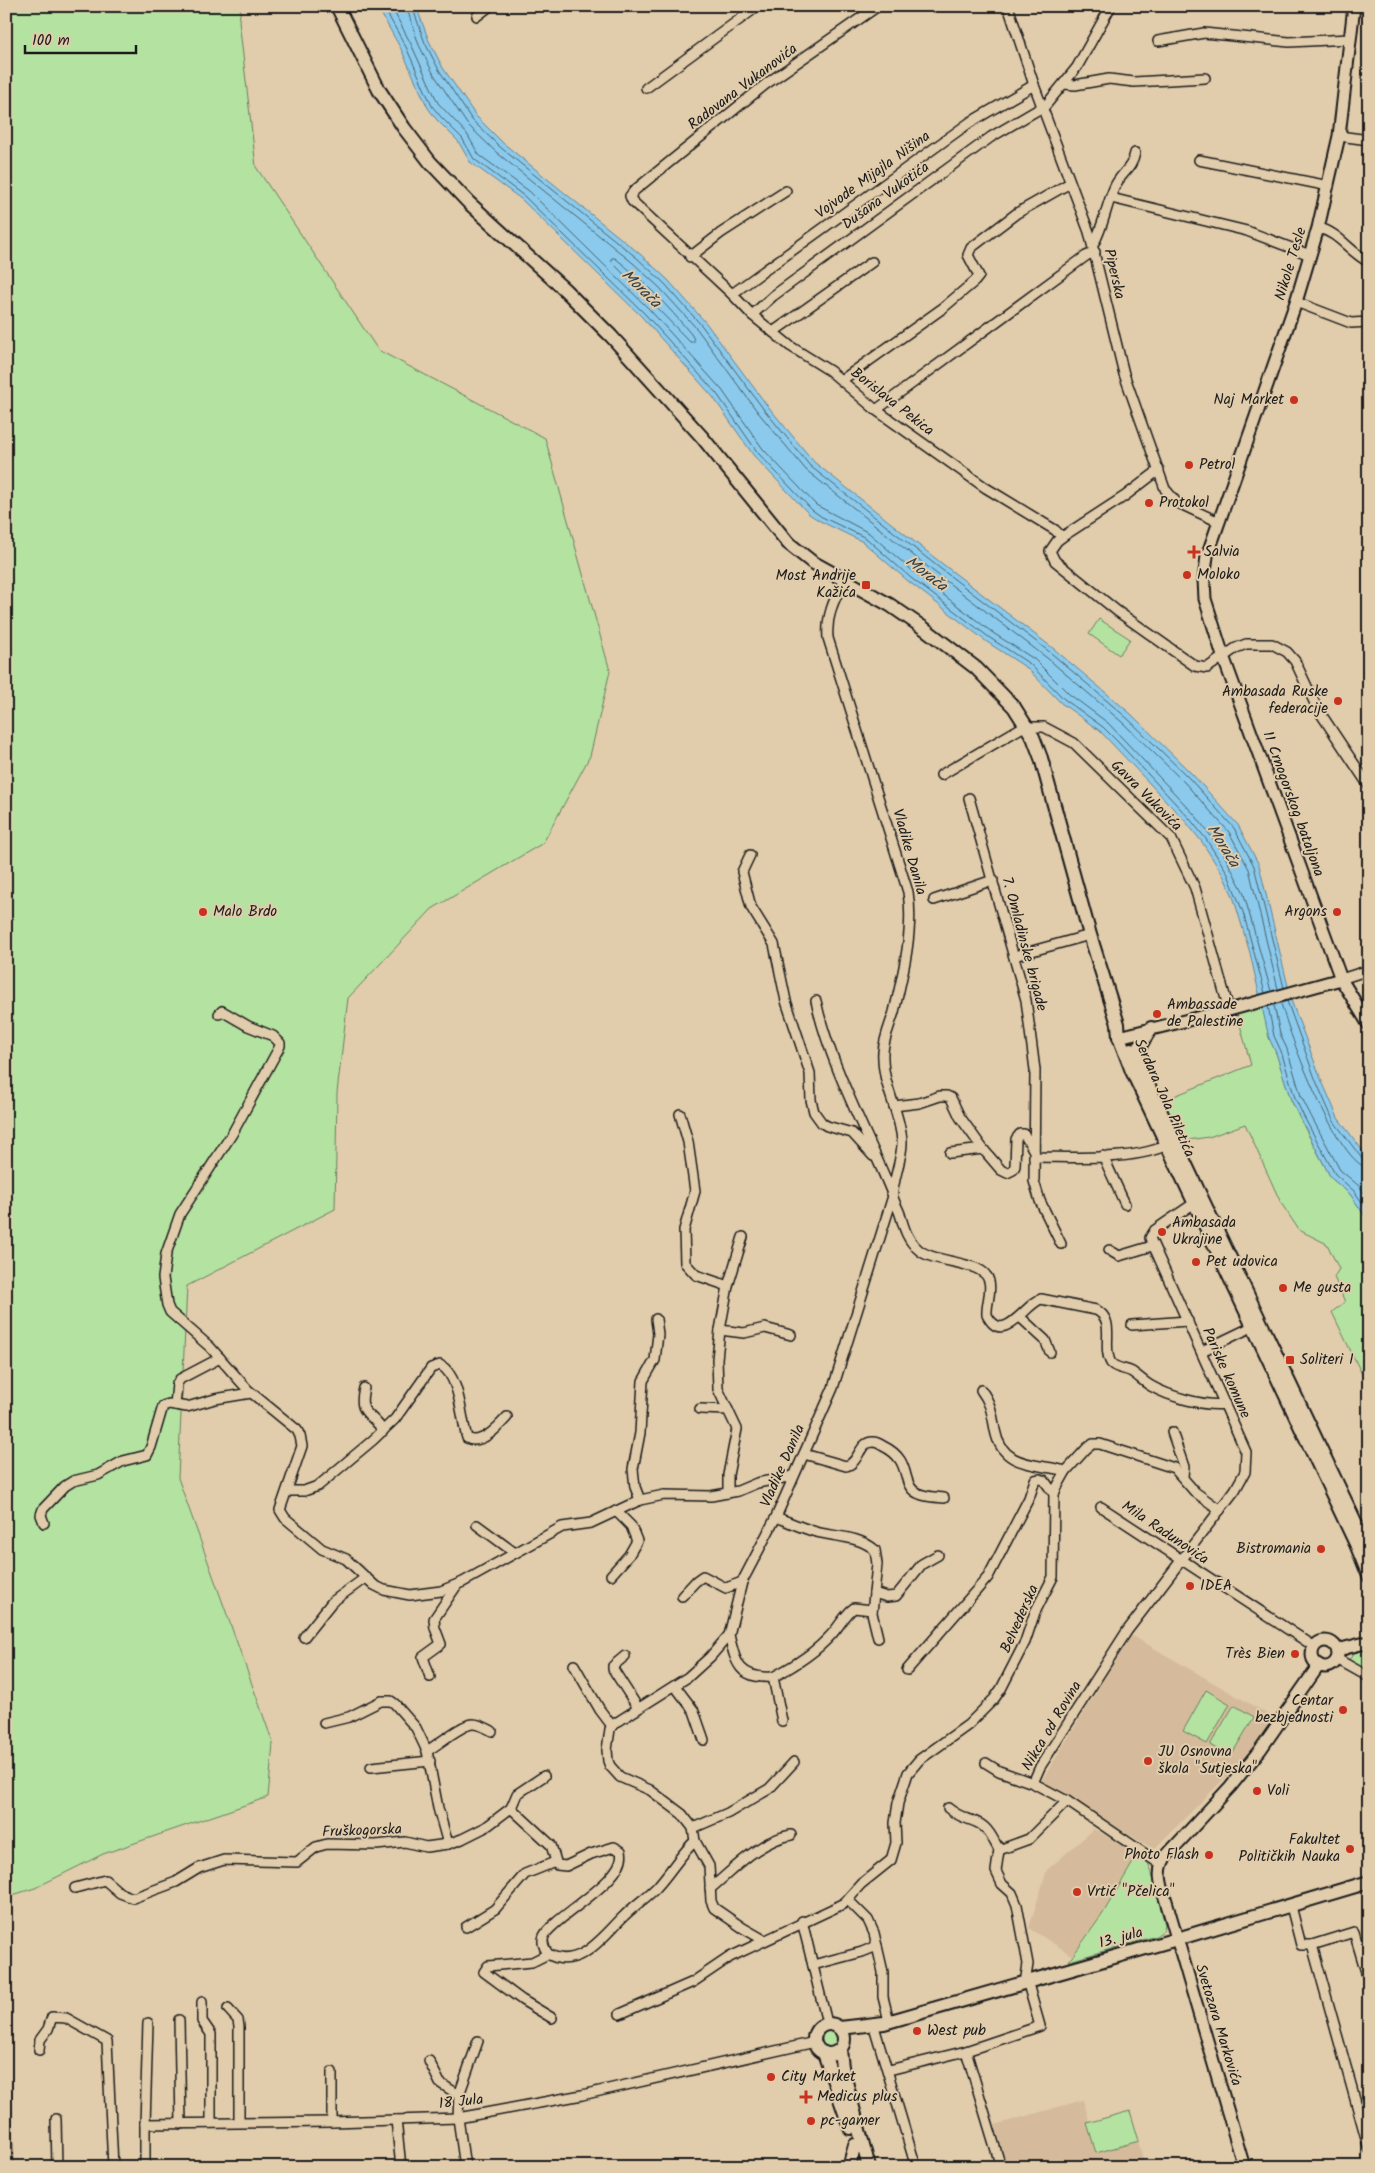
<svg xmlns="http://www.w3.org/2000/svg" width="1375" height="2173" viewBox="0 0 1375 2173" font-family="Kalam,sans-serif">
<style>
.built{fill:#d5bb9b}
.green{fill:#b4e2a1;stroke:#687f5e}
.water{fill:#8bcaec;stroke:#5f8499}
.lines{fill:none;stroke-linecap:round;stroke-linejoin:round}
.shore{stroke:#48626f;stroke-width:1}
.minor-casing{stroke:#1c1c1c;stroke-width:12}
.tertiary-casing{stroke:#1c1c1c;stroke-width:15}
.secondary-casing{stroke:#1c1c1c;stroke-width:16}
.minor{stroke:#e1ccab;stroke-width:9}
.tertiary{stroke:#e1ccab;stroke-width:11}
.secondary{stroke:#e1ccab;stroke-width:12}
.poi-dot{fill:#c8321e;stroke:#e1ccab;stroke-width:2}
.labels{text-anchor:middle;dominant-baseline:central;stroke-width:4;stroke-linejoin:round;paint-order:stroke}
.street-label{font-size:15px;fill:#1c1c1c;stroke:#e1ccab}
.poi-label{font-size:15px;fill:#1c1c1c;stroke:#e1ccab;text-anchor:start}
.water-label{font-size:16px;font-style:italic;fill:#323f46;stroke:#e1ccab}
</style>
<rect width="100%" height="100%" fill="#e1ccab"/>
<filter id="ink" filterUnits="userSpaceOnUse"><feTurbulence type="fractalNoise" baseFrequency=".02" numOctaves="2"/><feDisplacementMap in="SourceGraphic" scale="10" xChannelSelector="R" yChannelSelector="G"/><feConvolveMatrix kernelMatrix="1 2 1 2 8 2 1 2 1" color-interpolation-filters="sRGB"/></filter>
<g filter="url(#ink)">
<g class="built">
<polygon points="1131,1635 1276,1719 1266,1737 1154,1849 1039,1785"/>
<polygon points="1094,1829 1138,1854 1102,1915 1073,1956 1029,1928 1047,1870"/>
<polygon points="1083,2100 1091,2127 1131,2116 1145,2167 1007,2167 995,2125"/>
</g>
<g class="green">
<polygon points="6,6 241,6 239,21 256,167 378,350 545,438 610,671 590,756 543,843 432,909 348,998 337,1093 335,1209 187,1286 178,1478 273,1743 268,1797 103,1854 35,1888 6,1897"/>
<polygon points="1099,619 1130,639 1119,655 1089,634"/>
<polygon points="1263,1008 1269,1037 1276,1053 1291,1100 1300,1119 1331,1178 1350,1194 1369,1222 1369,1389 1332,1312 1345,1302 1334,1277 1339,1269 1327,1244 1299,1230 1281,1203 1245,1124 1209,1137 1174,1142 1157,1103 1251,1065 1237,1014"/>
<polygon points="1369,1648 1369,1672 1349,1660 1354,1653"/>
<polygon points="1206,1690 1230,1704 1207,1744 1183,1731"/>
<polygon points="1234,1705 1254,1717 1230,1757 1210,1745"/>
<polygon points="1138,1854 1148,1863 1151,1870 1165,1925 1163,1931 1156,1936 1069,1961 1102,1915"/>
<circle cx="830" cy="2039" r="8"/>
<polygon points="1130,2111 1139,2141 1096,2153 1087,2123"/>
</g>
<polygon class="water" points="377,6 416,6 429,41 443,68 476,116 503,143 640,254 668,280 706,323 766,404 814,462 940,562 1054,649 1131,714 1192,774 1238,825 1259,865 1292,1003 1321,1079 1338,1118 1369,1159 1369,1222 1350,1194 1331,1178 1291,1100 1276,1053 1269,1038 1250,953 1233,896 1223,875 1202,842 1186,822 1100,731 1061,703 1027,668 987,642 908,581 863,542 820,521 809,514 754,456 713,397 641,316 521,199 470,162 458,141 437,120 428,108 401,49"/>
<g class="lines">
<g class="shore">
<polyline points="383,6 406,47 432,106 441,117 462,138 474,159 524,196 644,313 717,394 758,453 812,510 822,517 866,538 911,578 990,638 1030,664 1064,699 1103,727 1117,741 1190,819 1206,839 1227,872 1243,912 1265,993"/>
<polyline points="391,6 411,44 438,103 467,134 479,155 529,191 649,309 722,390 763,449 816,505 869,533 915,573 993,633 1034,659 1069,694 1108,723 1195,815 1222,851 1243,891 1271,991"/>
<polyline points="406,6 419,45 433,73 467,124 496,152 633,263 660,288 697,329 757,411 806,470 933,571 1047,658 1123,723 1184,782 1229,832 1249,869 1278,989"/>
<polyline points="412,6 425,43 439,70 472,120 500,147 637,258 665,284 702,326 762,407 810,466 937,566 1051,653 1127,718 1189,778 1234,828 1254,866 1284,988"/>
<path d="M612,258H615C643,280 668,306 691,334L694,339V342H690L612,262Z"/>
<polyline points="1287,1001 1316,1081 1333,1120 1363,1160 1369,1162"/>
<path d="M1281,1003C1288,1032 1339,1167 1369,1168"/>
<polyline points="1274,1005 1280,1034 1287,1049 1301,1096 1310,1114 1340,1170 1359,1186 1369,1199"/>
<polyline points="1268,1006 1274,1036 1281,1051 1295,1098 1304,1117 1335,1174 1354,1191 1369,1212"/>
</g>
<g class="minor-casing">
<g id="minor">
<polyline points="878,6 766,84 635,190 630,196 632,201 732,294 752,315 790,346 830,371 876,410 986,488 1055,530 1062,537 1125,496 1159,470"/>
<polyline points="1008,6 1034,85 1089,232 1124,374 1165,489 1176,502 1219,522"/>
<polyline points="477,16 490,6"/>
<polyline points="1158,41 1204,33 1289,42 1350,39"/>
<polyline points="1064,84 1075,85 1109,79 1134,82 1205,78"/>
<polyline points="646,88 758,6"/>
<polyline points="1339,136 1369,140"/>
<polyline points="1199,160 1329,186"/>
<polyline points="1111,198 1247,231 1310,255"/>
<path d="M1318,228C1339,232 1350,253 1369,262"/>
<path d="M1093,245C1104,226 1106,205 1115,186C1121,173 1132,169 1135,153"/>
<polyline points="690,257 721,233 786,191"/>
<polyline points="732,294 969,123 1034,85"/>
<polyline points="1296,302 1351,323 1369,322"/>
<polyline points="752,315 773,296 991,137 1046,105 1077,67 1111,6"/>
<polyline points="773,332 872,262"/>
<polyline points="842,380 943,308 975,281 979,276 968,255 971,248 1017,213 1070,183"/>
<polyline points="876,410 1086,256 1095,252"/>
<polyline points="1062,537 1057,541 1050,551 1055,561 1117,611 1195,666 1207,668 1236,648 1246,644 1272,644 1287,652 1295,661 1317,708 1369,786"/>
<path d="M844,580C834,600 826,616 828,638L908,892C914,931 903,974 894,1012C890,1025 884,1038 883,1052C881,1084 900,1110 902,1141C903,1158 891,1184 893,1197C894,1202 898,1208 900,1214C904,1228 907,1240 919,1250C935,1264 984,1260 989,1281C992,1292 986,1304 987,1315C1003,1347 1025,1304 1041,1299L1096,1310C1117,1320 1101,1347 1111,1363C1116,1369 1125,1368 1132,1372C1138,1376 1144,1382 1151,1386C1168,1396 1205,1407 1225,1404"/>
<polyline points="1027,727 1044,727 1074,743 1171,838 1195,888 1229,1010"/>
<polyline points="941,775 1026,725"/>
<polyline points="969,798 1026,1000 1035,1070 1034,1181 1040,1201 1061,1244"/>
<polyline points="750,855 742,872 751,907 774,944 786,1001 810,1073 811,1100 814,1112 822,1123 827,1126 852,1133 873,1156"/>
<polyline points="934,900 993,880"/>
<polyline points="1014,956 1090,935"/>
<polyline points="1341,979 1369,970"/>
<polyline points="219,1014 222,1011 248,1026 273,1036 280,1043 280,1046 232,1134 180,1214 166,1254 163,1278 167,1305 170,1312 210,1347 248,1390 297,1430 300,1436 302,1446 280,1510 285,1518 322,1549 346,1559 374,1585 384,1590 410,1595 441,1591 463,1582 562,1527 591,1523 640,1500 664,1495 711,1496 738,1491 757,1483 793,1476"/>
<polyline points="894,1106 919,1103 940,1096 947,1096 951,1098 960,1117 983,1149"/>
<polyline points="680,1114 688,1142 695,1191 684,1230 685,1263 696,1275 728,1286"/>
<polyline points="950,1153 983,1149 1001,1170 1007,1173 1013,1170 1015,1166 1016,1139 1020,1134 1024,1134 1034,1151"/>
<polyline points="1103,1156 1125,1204"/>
<path d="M1034,1157C1077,1157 1134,1162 1172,1143"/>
<polyline points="1109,1250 1119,1256 1152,1246"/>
<polyline points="1020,1317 1045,1340 1050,1352"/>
<polyline points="1132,1325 1188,1321"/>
<polyline points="720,1330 744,1333 765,1328 791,1335"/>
<polyline points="1202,1351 1258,1324"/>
<path d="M364,1388C357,1416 372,1412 383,1431"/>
<path d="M981,1390C991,1403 992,1414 995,1430C1002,1469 1037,1463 1066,1471"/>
<polyline points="175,1405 177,1384 180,1379 220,1358"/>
<polyline points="700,1409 728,1410"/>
<polyline points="1172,1432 1184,1467 1183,1476"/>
<path d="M804,1454L846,1466C860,1463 858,1442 873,1442C877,1442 880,1444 883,1446C912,1460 901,1481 914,1491C922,1497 935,1497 944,1498"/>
<path d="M287,1491H304L318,1486L373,1440L395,1419L431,1368L440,1365C460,1375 461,1418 467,1438C481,1446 498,1427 507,1417"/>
<polyline points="728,1493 728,1475 737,1429 718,1389 717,1359 720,1330 728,1286 743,1237"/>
<polyline points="640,1500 635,1487 633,1469 640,1433 643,1381 655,1360 658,1334 656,1319"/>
<polyline points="1101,1507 1315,1647"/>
<path d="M776,1517C789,1522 802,1528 816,1532C836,1537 859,1536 875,1550L877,1564L872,1613L878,1638"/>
<polyline points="44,1523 41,1515 43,1509 65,1486 73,1481 98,1475 123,1461 147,1455 151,1447 163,1406 169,1404 187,1407 215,1399 251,1393"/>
<polyline points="477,1525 515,1553"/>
<polyline points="611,1575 629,1555 637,1541 631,1526 616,1511"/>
<polyline points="874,1593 887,1597 896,1596 922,1564 938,1555"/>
<polyline points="682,1596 696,1581 703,1576 726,1588 742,1582"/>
<path d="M729,1635C736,1664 739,1679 773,1677L782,1721"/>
<polyline points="304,1637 332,1602 365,1578"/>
<polyline points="625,1656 613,1666 613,1669 638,1708"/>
<polyline points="1337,1659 1369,1677"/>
<polyline points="574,1665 600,1710 612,1726"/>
<polyline points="907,1670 988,1577 1029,1498 1035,1480 1040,1479 1044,1480 1054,1494"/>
<polyline points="430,1677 423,1657 441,1644 435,1628 434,1619 457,1585"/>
<path d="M773,1677C794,1666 815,1653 831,1635C839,1627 845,1614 854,1608L872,1610"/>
<polyline points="675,1686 694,1711 704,1740"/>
<polyline points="324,1723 349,1717 381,1701 391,1701 395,1704 416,1728 427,1751 438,1808 448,1844"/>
<path d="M427,1751C439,1744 462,1724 473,1724C480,1724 486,1728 492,1731"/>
<polyline points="986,1763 999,1771 1033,1783"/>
<polyline points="371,1767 430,1761"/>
<polyline points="511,1808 517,1794 544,1776"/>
<path d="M948,1808C961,1819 967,1817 980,1824C989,1829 994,1841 999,1850"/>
<polyline points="693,1828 728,1813 769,1789 794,1762"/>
<polyline points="999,1850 1029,1839 1067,1801"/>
<polyline points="1160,1864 1067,1801 1033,1783 1040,1767 1127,1631 1235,1490 1245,1472 1246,1452 1150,1238 1155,1230 1193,1204"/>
<path d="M75,1888L105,1880L120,1893L133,1898L176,1882L199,1868L224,1860L297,1862L316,1847L327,1844L376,1845L405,1842L426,1847L448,1844L462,1839L486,1827L511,1808L551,1845L557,1865L566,1866L591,1854L614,1847L621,1851C629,1879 554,1916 544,1936C541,1943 545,1949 548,1954C579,1972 605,1934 624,1916C634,1906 646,1898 656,1888C670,1873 680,1855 695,1841"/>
<path d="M710,1889C735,1868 759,1841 791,1835"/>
<polyline points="848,1900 868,1920 874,1933 883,1972 883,1997 889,2021"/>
<polyline points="1291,1906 1301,1945 1312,1945 1354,1932 1369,1982"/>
<polyline points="802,1921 827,2023"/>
<polyline points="466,1927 495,1909 525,1874 555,1862"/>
<path d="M764,1940L743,1928L714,1908L711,1901L709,1866L695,1841L693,1828L682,1814L650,1790L620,1777L610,1766L608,1761L607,1750L610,1729L614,1724L688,1677L710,1657L729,1635L742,1582L776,1517L833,1388L893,1196C868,1134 830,1066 816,1001"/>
<polyline points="1312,1945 1369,2149"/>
<polyline points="548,1954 532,1962 488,1966 484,1972 522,2000 552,2018"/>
<polyline points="813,1965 862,1952 877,1946"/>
<polyline points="202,2002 202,2021 211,2034 211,2123"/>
<polyline points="228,2009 238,2020 239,2027 239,2122"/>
<polyline points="620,2014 693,1982 730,1957 843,1904 861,1884 891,1860 896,1843 895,1823 898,1803 908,1773 919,1760 968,1725 994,1699 1001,1689 1025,1642 1035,1612 1053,1577 1054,1494 1057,1487 1066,1471 1087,1448 1093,1444 1100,1444 1174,1468 1195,1492 1220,1510"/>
<polyline points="179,2020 181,2124"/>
<polyline points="873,2023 916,2167"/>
<polyline points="39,2050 40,2040 48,2029 52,2017 66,2018 107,2041 113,2167"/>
<polyline points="966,2051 1001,2167"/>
<polyline points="429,2061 440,2083 459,2095 458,2118 465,2167"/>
<polyline points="889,2070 966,2051 1040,2026 1026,1977 1028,1964 1017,1905 1012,1893 1002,1884 996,1871 999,1850"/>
<polyline points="332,2072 332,2122"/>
<polyline points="459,2095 478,2041"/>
<polyline points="6,2098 8,2167"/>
<polyline points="56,2119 57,2167"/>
<polyline points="396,2120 401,2167"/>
<polyline points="145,2124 148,2023"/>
<polyline points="145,2167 145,2124 332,2122 458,2118 582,2095 815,2042"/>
</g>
</g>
<g class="tertiary-casing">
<g id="tertiary">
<polyline points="1354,6 1339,136 1318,228 1296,302 1207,556 1204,580 1205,599 1223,656 1341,979 1369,1025"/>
<polyline points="1119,1037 1229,1010 1341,979"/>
<circle cx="1325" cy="1654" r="13"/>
<polyline points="1338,1652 1345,1648 1369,1642"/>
<path d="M1244,2167L1169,1911C1164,1892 1153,1872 1167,1855L1230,1787L1260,1750L1319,1665"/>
</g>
</g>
<g class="secondary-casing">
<g id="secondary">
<polyline points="337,6 379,90 404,128 430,162 469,203 565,290 611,336 702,437 788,543 812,562 890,605 925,629 976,668 1014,707 1033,737 1041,758 1090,935 1118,1024 1119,1037 1132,1071 1356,1544 1369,1576"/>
<polyline points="1131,1049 1369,1551"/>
<polyline points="1136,1060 1141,1044 1151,1028"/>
<circle cx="829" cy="2039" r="15"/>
<polyline points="840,2028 884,2023 1177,1939 1369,1882"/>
<polyline points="840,2050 842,2067 869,2167"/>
<polyline points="824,2053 850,2128"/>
<polyline points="849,2167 855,2145"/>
</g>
</g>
<use href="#minor" class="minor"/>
<use href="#tertiary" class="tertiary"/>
<use href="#secondary" class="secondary"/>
</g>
</g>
<g class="poi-dot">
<circle cx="1294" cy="400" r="5"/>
<circle cx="1189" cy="465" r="5"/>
<circle cx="1149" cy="503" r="5"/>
<path d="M1191.5 544.5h5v5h5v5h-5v5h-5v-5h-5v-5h5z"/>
<circle cx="1187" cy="575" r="5"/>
<rect x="861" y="580" width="10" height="10" rx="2.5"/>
<circle cx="1338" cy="701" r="5"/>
<circle cx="203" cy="912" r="5"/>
<circle cx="1337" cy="912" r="5"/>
<circle cx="1157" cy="1014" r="5"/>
<circle cx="1162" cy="1232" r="5"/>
<circle cx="1196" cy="1262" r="5"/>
<circle cx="1283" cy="1288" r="5"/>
<rect x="1285" y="1355" width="10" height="10" rx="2.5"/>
<circle cx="1321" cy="1549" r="5"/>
<circle cx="1190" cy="1586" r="5"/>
<circle cx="1295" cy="1654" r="5"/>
<circle cx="1343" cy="1710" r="5"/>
<circle cx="1148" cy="1761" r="5"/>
<circle cx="1257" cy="1791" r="5"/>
<circle cx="1350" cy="1849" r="5"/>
<circle cx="1209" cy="1855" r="5"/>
<circle cx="1077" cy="1892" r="5"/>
<circle cx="917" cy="2031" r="5"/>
<circle cx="771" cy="2077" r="5"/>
<path d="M803.5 2089.5h5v5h5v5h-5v5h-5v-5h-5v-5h5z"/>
<circle cx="811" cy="2121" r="5"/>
</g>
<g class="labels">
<g class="street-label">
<text transform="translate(743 87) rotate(-37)">Radovana Vukanovića</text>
<text transform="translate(873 175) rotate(-36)">Vojvode Mijajla Nišina</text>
<text transform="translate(886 196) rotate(-36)">Dušana Vukotića</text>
<text transform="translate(1291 264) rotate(-73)">Nikole Tesle</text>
<text transform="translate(1114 274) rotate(77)">Piperska</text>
<text transform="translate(892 402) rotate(38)">Borislava Pekica</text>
<text transform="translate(1146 796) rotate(45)">Gavra Vukovića</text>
<text transform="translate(1293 804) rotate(70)">II Crnogorskog bataljona</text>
<text transform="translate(909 852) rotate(74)">Vladike Danila</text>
<text transform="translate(1024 944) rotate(75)">7. Omladinske brigade</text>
<text transform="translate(1164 1098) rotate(66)">Serdara Jola Piletića</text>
<text transform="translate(1226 1373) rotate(66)">Pariske komune</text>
<text transform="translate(783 1466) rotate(-66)">Vladike Danila</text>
<text transform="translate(1165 1533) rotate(34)">Mila Radunovića</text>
<text transform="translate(1020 1619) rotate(-66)">Belvederska</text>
<text transform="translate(1052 1726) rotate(-59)">Nikca od Rovina</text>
<text transform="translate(362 1831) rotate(-2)">Fruškogorska</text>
<text transform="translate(1121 1938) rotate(-15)">13. jula</text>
<text transform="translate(1218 2025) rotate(73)">Svetozara Markovića</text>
<text transform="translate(461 2102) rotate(-6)">18 Jula</text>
</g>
<g class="poi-label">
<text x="1284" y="400" text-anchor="end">Naj Market</text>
<text x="1199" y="465">Petrol</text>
<text x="1159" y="503">Protokol</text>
<text x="1204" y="552">Salvia</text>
<text x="1197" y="575">Moloko</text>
<text x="856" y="576" text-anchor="end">Most Andrije<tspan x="856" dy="17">Kažića</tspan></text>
<text x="1328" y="692" text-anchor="end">Ambasada Ruske<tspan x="1328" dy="17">federacije</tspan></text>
<text x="213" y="912">Malo Brdo</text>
<text x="1327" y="912" text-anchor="end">Argons</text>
<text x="1167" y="1005">Ambassade<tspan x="1167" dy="17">de Palestine</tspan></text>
<text x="1172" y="1223">Ambasada<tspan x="1172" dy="17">Ukrajine</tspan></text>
<text x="1206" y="1262">Pet udovica</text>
<text x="1293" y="1288">Me gusta</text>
<text x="1300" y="1360">Soliteri I</text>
<text x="1311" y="1549" text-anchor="end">Bistromania</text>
<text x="1200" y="1586">IDEA</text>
<text x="1285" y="1654" text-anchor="end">Très Bien</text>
<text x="1333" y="1701" text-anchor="end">Centar<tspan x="1333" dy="17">bezbjednosti</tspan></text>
<text x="1158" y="1752">JU Osnovna<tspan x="1158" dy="17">škola "Sutjeska"</tspan></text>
<text x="1267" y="1791">Voli</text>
<text x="1340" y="1840" text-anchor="end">Fakultet<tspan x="1340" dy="17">Političkih Nauka</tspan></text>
<text x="1199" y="1855" text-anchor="end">Photo Flash</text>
<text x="1087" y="1892">Vrtić "Pčelica"</text>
<text x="927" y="2031">West pub</text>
<text x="781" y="2077">City Market</text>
<text x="817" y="2097">Medicus plus</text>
<text x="821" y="2121">pc-gamer</text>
</g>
<g class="water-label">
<text transform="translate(641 289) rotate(44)">Morača</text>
<text transform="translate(926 574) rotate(37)">Morača</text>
<text transform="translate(1223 846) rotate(58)">Morača</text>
</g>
</g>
<rect width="1375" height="2173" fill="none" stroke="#e1ccab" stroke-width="25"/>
<rect x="12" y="12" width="1350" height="2148" fill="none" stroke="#1c1c1c" stroke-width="2" filter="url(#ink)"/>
<path d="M25 45v8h111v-8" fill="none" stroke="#1c1c1c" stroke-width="2.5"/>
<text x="32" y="45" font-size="15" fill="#1c1c1c" stroke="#e1ccab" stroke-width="4" paint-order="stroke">100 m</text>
</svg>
